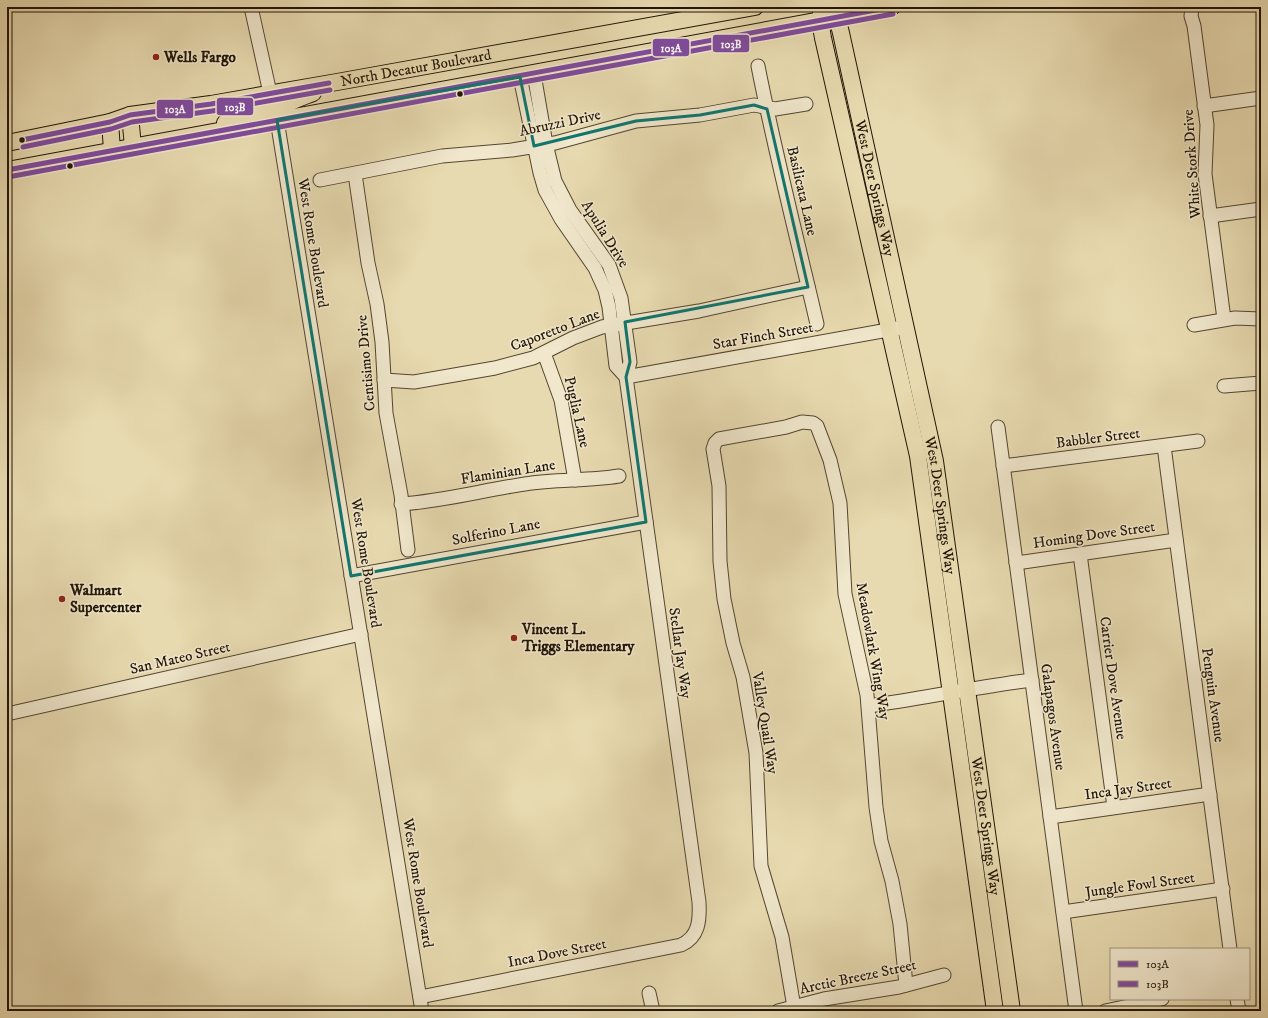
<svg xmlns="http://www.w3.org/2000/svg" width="1268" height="1018" viewBox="0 0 1268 1018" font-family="'IM FELL DW Pica',serif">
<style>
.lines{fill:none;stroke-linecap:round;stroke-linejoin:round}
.minor-casing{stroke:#524630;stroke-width:15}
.major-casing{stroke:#201506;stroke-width:18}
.minor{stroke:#f0e7cc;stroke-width:13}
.major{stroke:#e8dab0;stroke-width:16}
.bus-1-casing{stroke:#f0e7cc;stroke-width:8}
.bus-2-casing{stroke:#f0e7cc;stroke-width:8}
.bus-1{stroke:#804c9e;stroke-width:5}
.bus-2{stroke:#804c9e;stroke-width:5}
.marked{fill:none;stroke:#0f766e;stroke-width:3;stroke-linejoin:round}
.poi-dot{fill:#8f2418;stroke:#f0e7cc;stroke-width:1.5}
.bus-dot{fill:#201506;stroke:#f0e7cc;stroke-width:1.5}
.labels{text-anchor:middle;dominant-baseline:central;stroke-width:3;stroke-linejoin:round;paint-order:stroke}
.poi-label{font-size:15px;font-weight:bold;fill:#201506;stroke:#f0e7cc;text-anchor:start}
.street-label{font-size:15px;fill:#201506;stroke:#f0e7cc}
.line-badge{stroke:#f0e7cc;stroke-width:1.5}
.badge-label{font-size:11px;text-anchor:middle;font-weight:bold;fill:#fff}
</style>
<rect width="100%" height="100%" fill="#e8dab0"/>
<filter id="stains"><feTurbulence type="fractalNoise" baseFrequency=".005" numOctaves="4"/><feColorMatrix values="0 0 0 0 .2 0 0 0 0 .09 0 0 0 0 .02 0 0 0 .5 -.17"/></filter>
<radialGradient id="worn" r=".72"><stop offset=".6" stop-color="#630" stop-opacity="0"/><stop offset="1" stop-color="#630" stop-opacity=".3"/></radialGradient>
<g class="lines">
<g class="minor-casing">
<g id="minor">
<polyline points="251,7 270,93"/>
<polyline points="1192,7 1191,16 1194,26 1207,125 1205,174 1224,319"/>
<path d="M758,66C775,153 797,238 817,324"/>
<polyline points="520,77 540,173 545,190 561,219 595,268 605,290 609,307 616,366 626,377"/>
<polyline points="1204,106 1261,98"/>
<polyline points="277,120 422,1011"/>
<polyline points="355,174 368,263 377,304 382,342 386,413 401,495 408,550"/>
<polyline points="320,180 442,156 512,150 555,143 636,121 700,115 754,105 775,109 806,104"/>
<polyline points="1210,216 1261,209"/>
<polyline points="1194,325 1235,318 1261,319"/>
<polyline points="544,353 561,400 575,480"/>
<polyline points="626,377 899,328"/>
<polyline points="384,380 414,382 495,368 533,358 573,338 602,327 699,311 808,287"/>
<polyline points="1224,386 1261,383"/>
<polyline points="998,427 1076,1011"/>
<polyline points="1164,446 1230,949"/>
<polyline points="1003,466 1198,441"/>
<path d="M401,504C443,501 484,490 525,484C556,479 588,481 619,476"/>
<polyline points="1080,554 1114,807"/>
<polyline points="1016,563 1176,540"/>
<polyline points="351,576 646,522"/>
<path d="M869,706C924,698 977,687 1032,680"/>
<polyline points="7,714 361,634"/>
<polyline points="1050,817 1210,794"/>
<polyline points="1063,912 1223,889"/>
<polyline points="649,993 653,1011"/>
<path d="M420,997L681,945C699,937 700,920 699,902L626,377L630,362L621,298L609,265L570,210L555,181L546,144L534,74"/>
<polyline points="1237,999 1239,1011"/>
<polyline points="794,1007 782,937 761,866 756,753 743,677 733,643 724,599 720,561 719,486 713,449 715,443 719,439 786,427 802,422 813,423 817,426 830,460 840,503 845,594 867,695 876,807 881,841 892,881 900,924 906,985"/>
<polyline points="778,1011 824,999 899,987 944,975"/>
<polyline points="1105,1011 1162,999"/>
</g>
</g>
<g class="major-casing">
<g id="major">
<polyline points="822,7 820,21 823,38 918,456 995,1011"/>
<path id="s1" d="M831,7L837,17L841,33L935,461L1012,1011"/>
<polyline points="130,115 133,147"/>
<path d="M277,120C284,101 295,100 313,93"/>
<polyline points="110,122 112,150"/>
<polyline points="225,123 267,108 271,101 270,93"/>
<path id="s2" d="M7,143L110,122L130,115L211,104L337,82L755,7"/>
<polyline points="7,170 892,7"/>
</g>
</g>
<use href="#minor" class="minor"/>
<use href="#major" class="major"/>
<g class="bus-1-casing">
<g id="bus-1">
<polyline points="22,140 110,122 130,115 211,104 329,83"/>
<polyline points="7,170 892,7"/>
</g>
</g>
<g class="bus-2-casing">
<g id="bus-2">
<polyline points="23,147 111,129 132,122 212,111 330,90"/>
<polyline points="8,177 893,14"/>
</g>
</g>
<use href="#bus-1" class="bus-1"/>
<use href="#bus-2" class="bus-2"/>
</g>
<path class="marked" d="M520,77L534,146L636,121L700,115L754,105L767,109L808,287L625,322L630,362L626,377L646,522L351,576L277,120Z"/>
<g class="poi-dot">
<circle cx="156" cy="57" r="4"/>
<circle cx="62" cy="599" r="4"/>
<circle cx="514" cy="638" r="4"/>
</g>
<g class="bus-dot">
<circle cx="460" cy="94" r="3.5"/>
<circle cx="22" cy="140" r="3.5"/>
<circle cx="70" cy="166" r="3.5"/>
</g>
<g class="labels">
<g class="poi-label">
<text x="164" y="57">Wells Fargo</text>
<text x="70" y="590">Walmart<tspan x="70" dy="17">Supercenter</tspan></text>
<text x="522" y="629">Vincent L.<tspan x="522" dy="17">Triggs Elementary</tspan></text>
</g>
<g class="street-label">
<text stroke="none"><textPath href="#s2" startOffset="416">North Decatur Boulevard</textPath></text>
<text transform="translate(560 123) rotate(-12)">Abruzzi Drive</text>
<text transform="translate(1192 164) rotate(-94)">White Stork Drive</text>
<text stroke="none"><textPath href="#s1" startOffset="187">West Deer Springs Way</textPath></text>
<text transform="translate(802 191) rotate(77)">Basilicata Lane</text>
<text transform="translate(605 234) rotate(58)">Apulia Drive</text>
<text transform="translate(313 243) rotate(81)">West Rome Boulevard</text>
<text transform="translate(555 330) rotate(-21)">Caporetto Lane</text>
<text transform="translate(763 336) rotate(-10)">Star Finch Street</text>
<text transform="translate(366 363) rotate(-95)">Centisimo Drive</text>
<text transform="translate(577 412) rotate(77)">Puglia Lane</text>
<text transform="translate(1098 438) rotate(-7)">Babbler Street</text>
<text transform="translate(508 472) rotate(-9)">Flaminian Lane</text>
<text stroke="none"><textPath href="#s1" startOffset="511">West Deer Springs Way</textPath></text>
<text transform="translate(496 532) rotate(-11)">Solferino Lane</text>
<text transform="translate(1094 535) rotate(-8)">Homing Dove Street</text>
<text transform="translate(366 563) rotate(81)">West Rome Boulevard</text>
<text transform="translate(873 651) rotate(80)">Meadowlark Wing Way</text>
<text transform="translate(680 653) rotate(82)">Stellar Jay Way</text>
<text transform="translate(180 658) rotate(-13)">San Mateo Street</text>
<text transform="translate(1113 678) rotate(82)">Carrier Dove Avenue</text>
<text transform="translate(1213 695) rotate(82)">Penguin Avenue</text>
<text transform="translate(1053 717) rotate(82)">Galapagos Avenue</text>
<text transform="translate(765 723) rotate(81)">Valley Quail Way</text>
<text transform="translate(1128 789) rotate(-8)">Inca Jay Street</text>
<text stroke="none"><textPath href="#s1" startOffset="835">West Deer Springs Way</textPath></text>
<text transform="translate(418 883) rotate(81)">West Rome Boulevard</text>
<text transform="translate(1140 885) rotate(-8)">Jungle Fowl Street</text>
<text transform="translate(557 953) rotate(-11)">Inca Dove Street</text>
<text transform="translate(858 977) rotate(-12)">Arctic Breeze Street</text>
</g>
</g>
<g class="line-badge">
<rect x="712" y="34" width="38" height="19" rx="4" fill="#804c9e"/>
<rect x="652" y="38" width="38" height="19" rx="4" fill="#804c9e"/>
<rect x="216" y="97" width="38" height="19" rx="4" fill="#804c9e"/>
<rect x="156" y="99" width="38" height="20" rx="4" fill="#804c9e"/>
</g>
<g class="badge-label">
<text x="731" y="48">103B</text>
<text x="671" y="52">103A</text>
<text x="235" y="111">103B</text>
<text x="175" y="113">103A</text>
</g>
<rect width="1268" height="1018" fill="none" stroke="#e8dab0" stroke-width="24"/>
<rect x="8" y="8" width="1252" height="1002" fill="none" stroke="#201506" stroke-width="2"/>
<rect x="12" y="12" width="1244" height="994" fill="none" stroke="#201506"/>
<rect x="1110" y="948" width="140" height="52" fill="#f0e7cc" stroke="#9d937d"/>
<rect x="1118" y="961" width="20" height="6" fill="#804c9e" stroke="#9d937d"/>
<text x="1146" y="968" font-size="12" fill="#201506">103A</text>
<rect x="1118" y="981" width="20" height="6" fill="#804c9e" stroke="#9d937d"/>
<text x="1146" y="988" font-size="12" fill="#201506">103B</text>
<rect width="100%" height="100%" filter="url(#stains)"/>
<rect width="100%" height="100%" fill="url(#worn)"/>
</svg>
